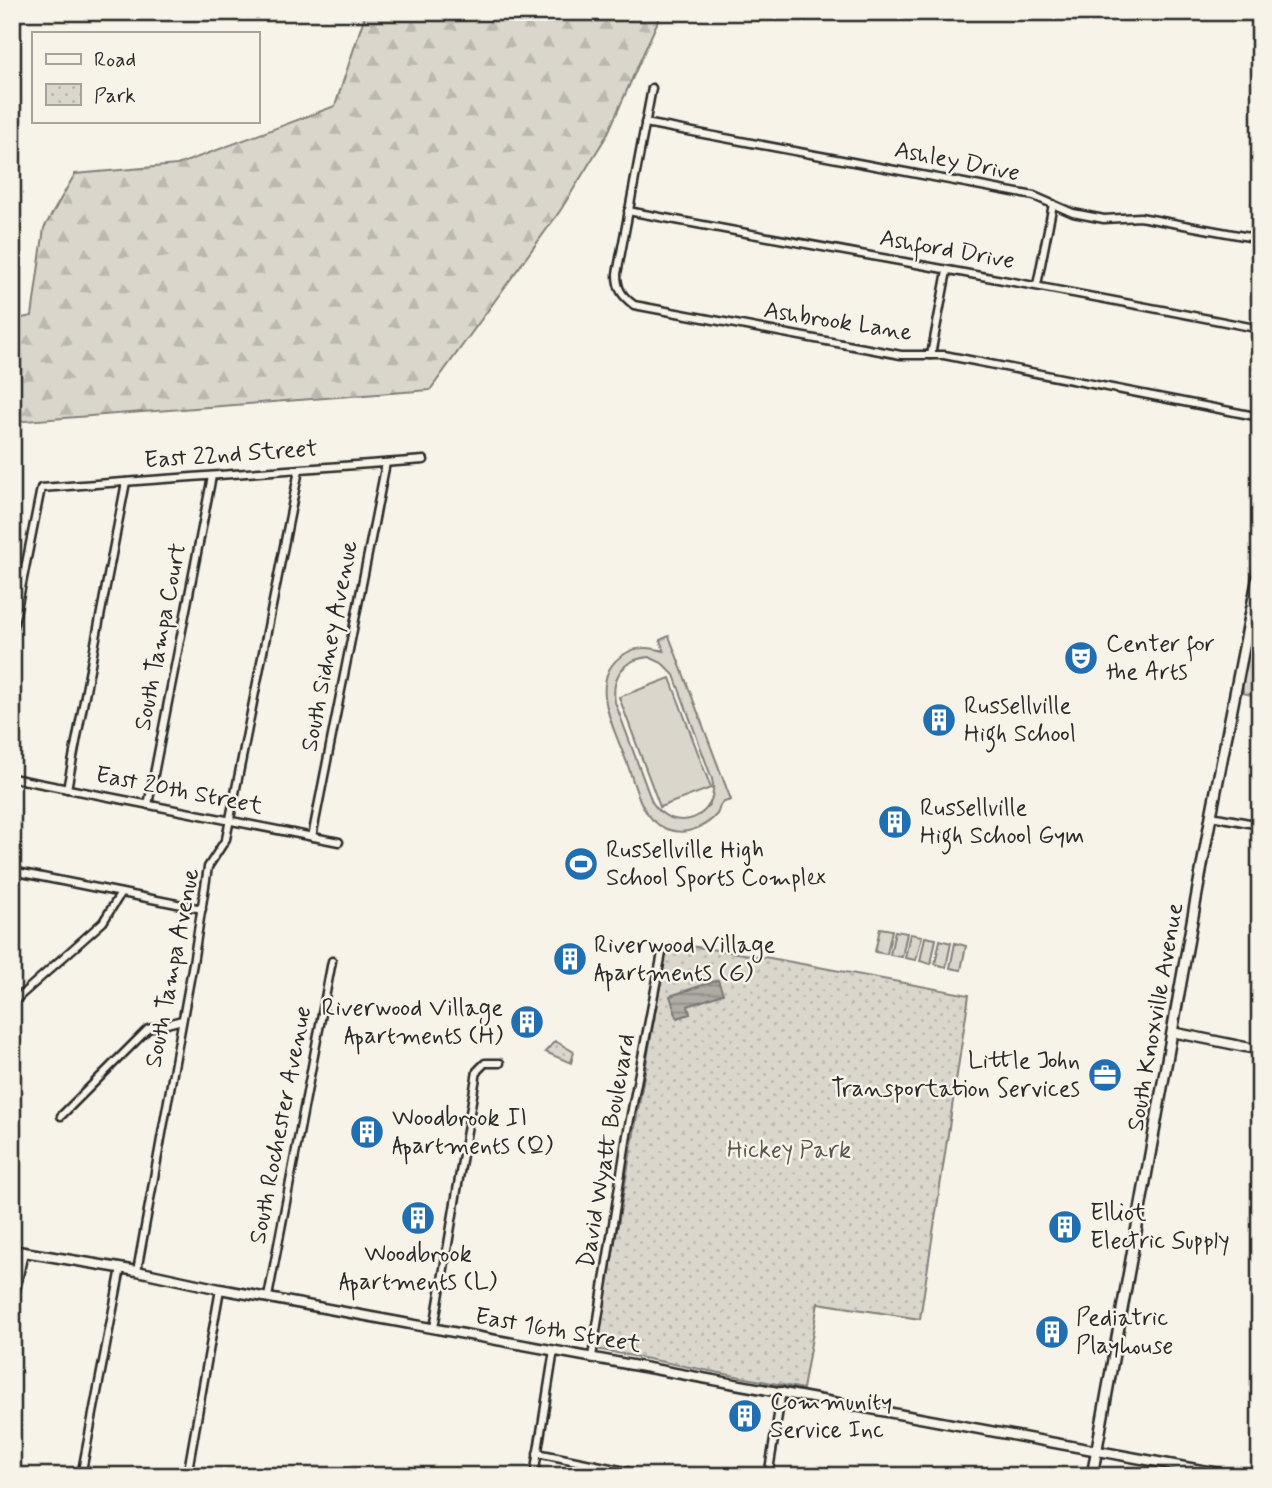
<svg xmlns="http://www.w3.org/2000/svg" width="1272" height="1488" viewBox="0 0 1272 1488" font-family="Mynerve,sans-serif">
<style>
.grass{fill:#dad6cc;stroke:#82807c;stroke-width:2;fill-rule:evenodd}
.forest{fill:url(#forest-firs);stroke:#82807c;stroke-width:2}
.cemetery{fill:url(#cemetery-stones);stroke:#82807c;stroke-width:2}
.park{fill:url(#park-dots);stroke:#82807c;stroke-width:2}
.water{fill:url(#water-rules);stroke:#7a7874;stroke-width:2}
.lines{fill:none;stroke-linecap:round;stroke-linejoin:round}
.minor-casing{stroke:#2b2b2b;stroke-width:11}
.tertiary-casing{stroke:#2b2b2b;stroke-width:13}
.secondary-casing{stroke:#2b2b2b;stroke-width:14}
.minor{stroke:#f7f3e8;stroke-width:6}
.tertiary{stroke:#f7f3e8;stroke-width:8}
.secondary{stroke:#f7f3e8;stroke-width:9}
.labels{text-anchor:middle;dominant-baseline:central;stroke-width:5;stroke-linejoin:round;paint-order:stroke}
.street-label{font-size:24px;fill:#2b2b2b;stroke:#f7f3e8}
.poi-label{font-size:24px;fill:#2b2b2b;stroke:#f7f3e8;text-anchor:start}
.park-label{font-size:24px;fill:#575653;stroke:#f7f3e8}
</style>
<defs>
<pattern id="forest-firs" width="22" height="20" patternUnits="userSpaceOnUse" patternTransform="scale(1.75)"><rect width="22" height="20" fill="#dad6cc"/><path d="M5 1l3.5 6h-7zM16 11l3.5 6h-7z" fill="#bbb8af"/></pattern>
<pattern id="cemetery-stones" width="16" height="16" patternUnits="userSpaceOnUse" patternTransform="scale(1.75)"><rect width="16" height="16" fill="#dad6cc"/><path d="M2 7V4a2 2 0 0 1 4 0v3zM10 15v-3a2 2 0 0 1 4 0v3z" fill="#bbb8af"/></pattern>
<pattern id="park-dots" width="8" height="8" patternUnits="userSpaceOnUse" patternTransform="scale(1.75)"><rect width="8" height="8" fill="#dad6cc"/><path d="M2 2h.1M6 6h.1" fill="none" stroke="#bbb8af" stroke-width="1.8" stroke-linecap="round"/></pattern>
<pattern id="water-rules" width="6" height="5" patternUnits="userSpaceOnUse" patternTransform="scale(1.75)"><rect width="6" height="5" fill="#afaca4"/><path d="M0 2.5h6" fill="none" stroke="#8f8c86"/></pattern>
</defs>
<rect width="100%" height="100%" fill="#f7f3e8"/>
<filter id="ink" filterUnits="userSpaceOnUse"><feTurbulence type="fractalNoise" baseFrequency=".0143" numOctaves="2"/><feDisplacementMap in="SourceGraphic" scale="14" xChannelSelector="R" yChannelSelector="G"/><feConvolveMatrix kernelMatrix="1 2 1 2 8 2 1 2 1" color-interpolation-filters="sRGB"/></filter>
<g filter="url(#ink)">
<g class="grass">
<path d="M669,636L731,800C728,801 724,801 721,804C719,807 719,811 717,814C707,826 689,834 674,831C663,829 653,822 647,813C637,800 633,779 627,763C616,732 585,679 623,655C636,646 649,647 664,651L660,640ZM649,657L662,663L674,675L712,779C721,818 673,836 652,802L615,702C611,677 623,659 649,657Z"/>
<polygon points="670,678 711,788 660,807 619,697"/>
<polygon points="880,928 892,930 887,954 875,952"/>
<polygon points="895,931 907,933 902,957 890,955"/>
<polygon points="910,934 922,936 916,960 905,958"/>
<polygon points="925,937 936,939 931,964 920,961"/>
<polygon points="940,940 951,943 946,967 935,964"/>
<polygon points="955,943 966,946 961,970 950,968"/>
</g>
<polygon class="forest" points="366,12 662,12 607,135 560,211 430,390 12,422 12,320 32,316 44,228 75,174 177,165 335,106"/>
<polygon class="cemetery" points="1260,539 1260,697 1243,693 1240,635"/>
<g class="park">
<polygon points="670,943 770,958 969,995 920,1319 818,1303 803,1389 596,1349 665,957"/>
<polygon points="555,1041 574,1052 571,1063 545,1052"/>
</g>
<polygon class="water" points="718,980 723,994 688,1006 690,1014 677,1018 670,996"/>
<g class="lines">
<g class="minor-casing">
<g id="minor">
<path d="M652,88L617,274C617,289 622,296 634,305L901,355H944L1260,417"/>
<polyline points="645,123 1034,196 1073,213 1104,219 1140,217 1260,239"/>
<path d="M628,211C839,251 1050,287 1260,329"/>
<polyline points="1037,285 1053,204"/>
<polyline points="931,355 947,271"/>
<polyline points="12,634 41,488 424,460"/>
<polyline points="12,778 339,842"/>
<polyline points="67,789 126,482"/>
<polyline points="148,805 212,476"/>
<polyline points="1211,816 1260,825"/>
<polyline points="312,837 386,463"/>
<polyline points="12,871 202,909"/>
<polyline points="12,1003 103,922 121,893"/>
<polyline points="61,1116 148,1029 182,1020"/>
<polyline points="137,1271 193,963 208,867 226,839 299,470"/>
<polyline points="268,1297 332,961"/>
<polyline points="12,1310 24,1252"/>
<polyline points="434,1328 477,1071 485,1063 500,1063"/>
<polyline points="592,1357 627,1135 662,953"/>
<polyline points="537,1453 630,1472 629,1476"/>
<polyline points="81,1476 121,1268"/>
<polyline points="187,1476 220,1289"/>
<polyline points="534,1476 554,1350"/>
<polyline points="768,1476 782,1391"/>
</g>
</g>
<g class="tertiary-casing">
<g id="tertiary">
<polyline points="1172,1032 1260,1050"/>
<polyline points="12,1250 137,1271 220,1289 1234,1476"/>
</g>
</g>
<g class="secondary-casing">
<polyline id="secondary" points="1092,1476 1211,816 1260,566"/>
</g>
<use href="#minor" class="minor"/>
<use href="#tertiary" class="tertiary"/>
<use href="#secondary" class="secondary"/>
</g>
</g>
<defs>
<g id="theatre-disc" transform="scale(1.75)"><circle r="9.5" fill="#1f6fb2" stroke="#f7f3e8"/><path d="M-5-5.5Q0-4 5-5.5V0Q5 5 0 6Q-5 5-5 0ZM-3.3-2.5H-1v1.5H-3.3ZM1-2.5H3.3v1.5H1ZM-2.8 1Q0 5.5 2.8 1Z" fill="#fff"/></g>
<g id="building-disc" transform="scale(1.75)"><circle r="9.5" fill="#1f6fb2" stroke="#f7f3e8"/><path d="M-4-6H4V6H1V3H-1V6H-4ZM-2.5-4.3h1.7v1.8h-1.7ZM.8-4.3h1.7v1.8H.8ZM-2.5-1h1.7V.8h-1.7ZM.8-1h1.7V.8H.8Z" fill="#fff"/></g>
<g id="stadium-disc" transform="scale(1.75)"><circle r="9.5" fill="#1f6fb2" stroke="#f7f3e8"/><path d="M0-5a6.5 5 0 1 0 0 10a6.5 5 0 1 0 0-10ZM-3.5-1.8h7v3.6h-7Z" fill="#fff"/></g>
<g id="office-disc" transform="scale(1.75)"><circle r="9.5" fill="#1f6fb2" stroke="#f7f3e8"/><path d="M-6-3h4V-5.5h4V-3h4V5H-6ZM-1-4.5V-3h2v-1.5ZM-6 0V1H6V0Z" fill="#fff"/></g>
</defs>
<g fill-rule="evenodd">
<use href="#theatre-disc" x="1081" y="658"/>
<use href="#building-disc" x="939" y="720"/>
<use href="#building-disc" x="895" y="822"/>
<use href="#stadium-disc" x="581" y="864"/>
<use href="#building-disc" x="570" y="959"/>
<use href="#building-disc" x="527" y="1022"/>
<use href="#office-disc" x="1105" y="1075"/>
<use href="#building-disc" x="367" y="1132"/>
<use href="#building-disc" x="418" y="1218"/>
<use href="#building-disc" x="1065" y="1227"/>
<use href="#building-disc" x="1052" y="1332"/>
<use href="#building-disc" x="745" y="1416"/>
</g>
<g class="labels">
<g class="street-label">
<text transform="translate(957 162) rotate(11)">Ashley Drive</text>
<text transform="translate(947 250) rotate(10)">Ashford Drive</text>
<text transform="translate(838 322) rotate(9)">Ashbrook Lane</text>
<text transform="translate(231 455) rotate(-4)">East 22nd Street</text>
<text transform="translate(161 637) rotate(-79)">South Tampa Court</text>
<text transform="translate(330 646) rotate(-79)">South Sidney Avenue</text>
<text transform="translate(179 791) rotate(11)">East 20th Street</text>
<text transform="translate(173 968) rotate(-79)">South Tampa Avenue</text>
<text transform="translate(1156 1017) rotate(-80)">South Knoxville Avenue</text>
<text transform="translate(281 1125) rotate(-79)">South Rochester Avenue</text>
<text transform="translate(607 1151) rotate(-80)">David Wyatt Boulevard</text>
<text transform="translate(558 1331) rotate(10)">East 16th Street</text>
</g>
<g class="poi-label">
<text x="1106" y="644">Center for<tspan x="1106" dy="28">the Arts</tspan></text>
<text x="964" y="706">Russellville<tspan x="964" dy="28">High School</tspan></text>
<text x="920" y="808">Russellville<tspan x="920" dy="28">High School Gym</tspan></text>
<text x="606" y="850">Russellville High<tspan x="606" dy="28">School Sports Complex</tspan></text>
<text x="594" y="945">Riverwood Village<tspan x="594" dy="28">Apartments (G)</tspan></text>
<text x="503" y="1008" text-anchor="end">Riverwood Village<tspan x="503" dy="28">Apartments (H)</tspan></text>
<text x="1080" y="1061" text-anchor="end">Little John<tspan x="1080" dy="28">Transportation Services</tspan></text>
<text x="392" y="1118">Woodbrook II<tspan x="392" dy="28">Apartments (Q)</tspan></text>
<text x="1090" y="1213">Elliot<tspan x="1090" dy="28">Electric Supply</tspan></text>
<text x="418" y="1254" text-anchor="middle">Woodbrook<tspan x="418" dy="28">Apartments (L)</tspan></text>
<text x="1076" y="1318">Pediatric<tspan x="1076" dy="28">Playhouse</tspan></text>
<text x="770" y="1402">Community<tspan x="770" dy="28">Service Inc</tspan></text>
</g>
<g class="park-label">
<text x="789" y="1150">Hickey Park</text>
</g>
</g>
<rect width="1272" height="1488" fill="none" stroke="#f7f3e8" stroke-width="42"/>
<rect x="21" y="21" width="1230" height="1446" fill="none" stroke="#2b2b2b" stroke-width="2.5" filter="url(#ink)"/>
<rect x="32" y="32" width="228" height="91" fill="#f7f3e8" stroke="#a5a39c" stroke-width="2"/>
<rect x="46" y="54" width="35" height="10" fill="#f7f3e8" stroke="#a5a39c" stroke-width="2"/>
<text x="94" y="66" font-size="21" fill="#2b2b2b">Road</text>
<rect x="46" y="84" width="35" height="21" fill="url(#park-dots)" stroke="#a5a39c" stroke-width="2"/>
<text x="94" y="102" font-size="21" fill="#2b2b2b">Park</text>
</svg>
